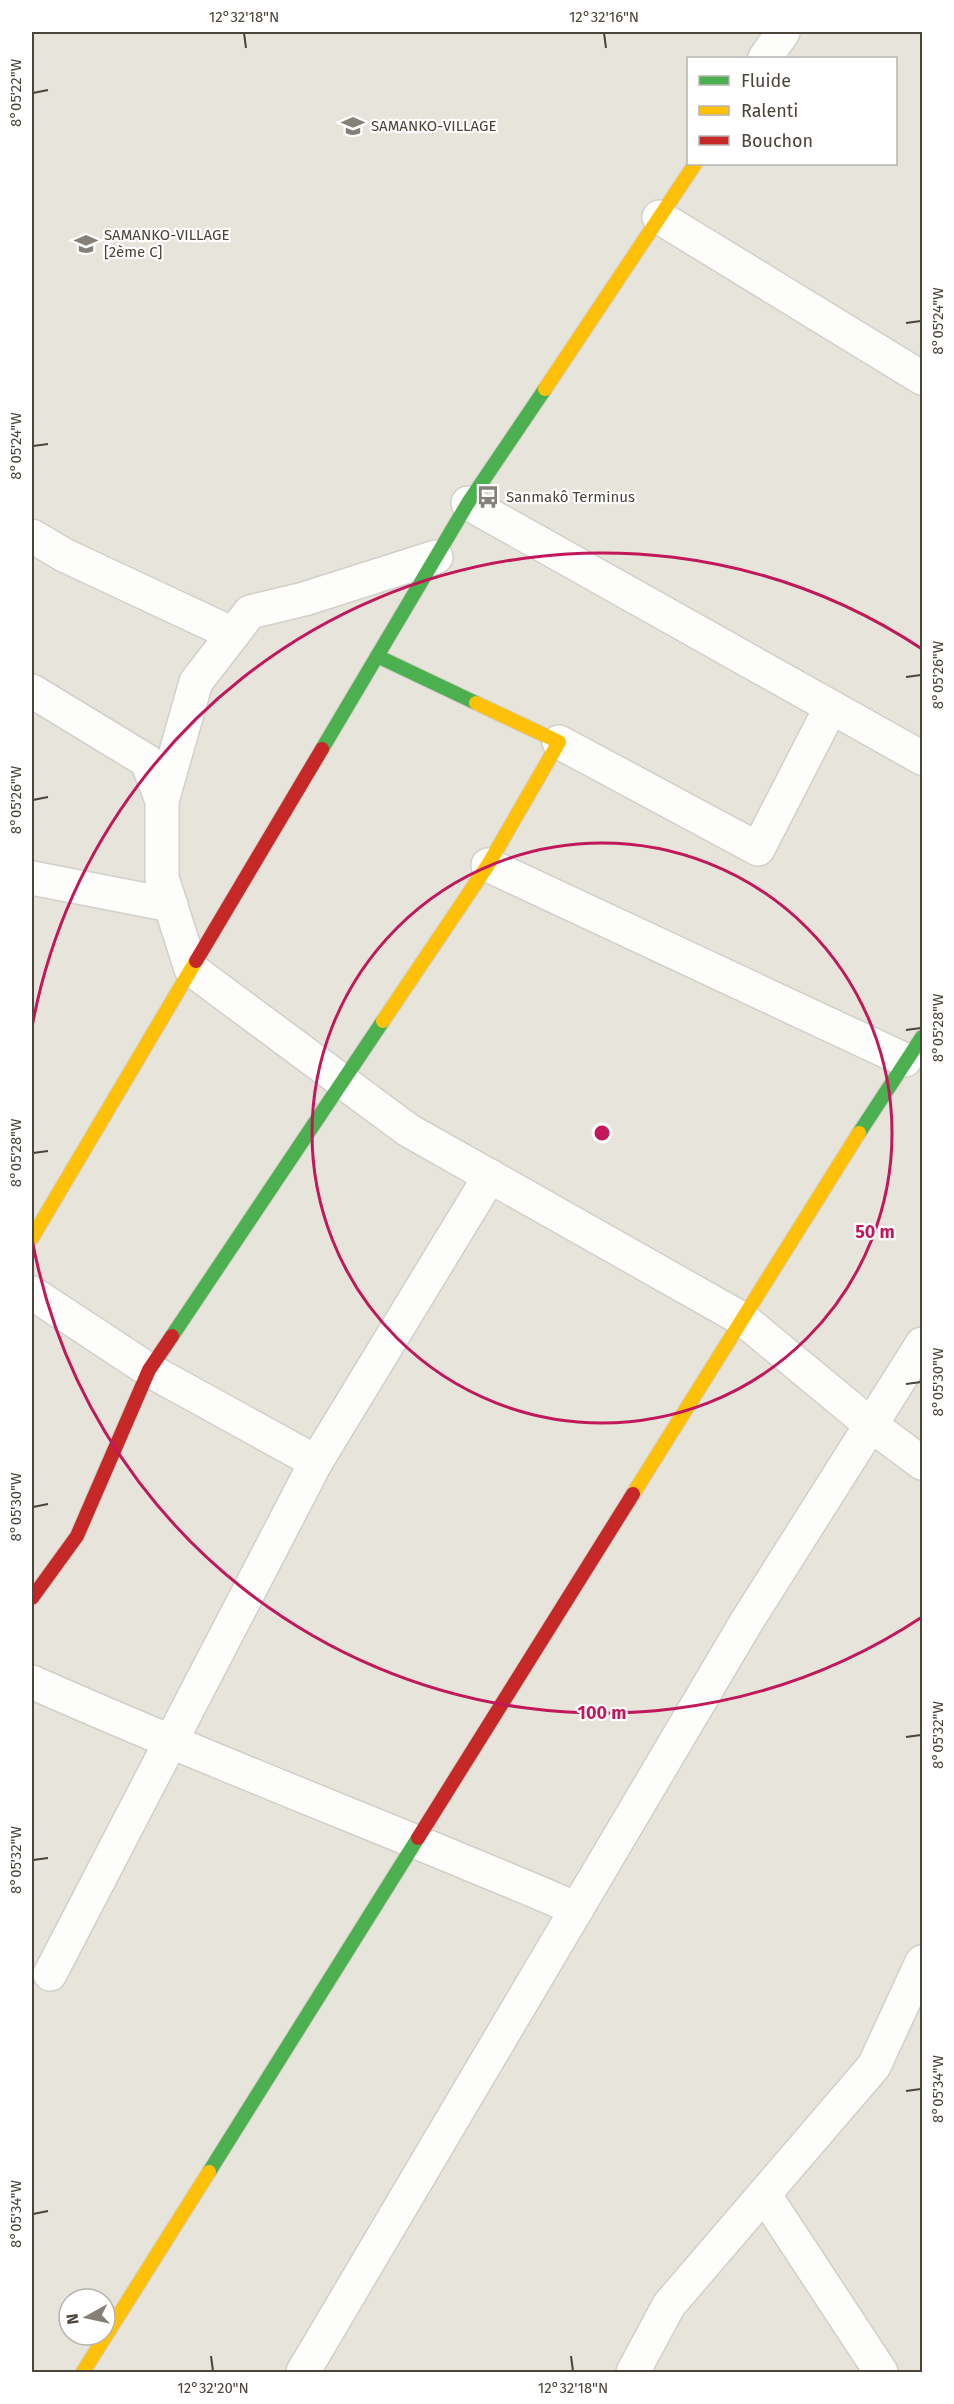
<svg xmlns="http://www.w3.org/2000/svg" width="954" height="2404" viewBox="0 0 954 2404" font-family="'Fira Sans',sans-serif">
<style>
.residential{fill:#e7e4dc;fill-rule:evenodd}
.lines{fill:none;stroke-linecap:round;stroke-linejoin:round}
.street-casing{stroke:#d2d0cb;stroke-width:36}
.fast-casing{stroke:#d3cfc5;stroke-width:16}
.slow-casing{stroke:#d3cfc5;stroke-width:16}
.jam-casing{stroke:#d3cfc5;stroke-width:16}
.street{stroke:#fdfdfc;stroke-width:33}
.fast{stroke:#4caf50;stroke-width:14}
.slow{stroke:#ffc107;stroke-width:14}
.jam{stroke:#c62828;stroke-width:14}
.ticks{fill:none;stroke:#4b4439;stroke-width:2}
.ring{fill:none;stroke:#c2185b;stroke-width:3}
.labels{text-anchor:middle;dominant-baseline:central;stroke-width:4.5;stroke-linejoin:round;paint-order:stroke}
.poi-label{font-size:15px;fill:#4b4439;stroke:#fff;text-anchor:start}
.centre{fill:#c2185b;stroke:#fff;stroke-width:3}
.ring-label{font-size:18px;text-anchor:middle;font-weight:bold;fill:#c2185b;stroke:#fff;stroke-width:4.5;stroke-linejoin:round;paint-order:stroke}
.neatline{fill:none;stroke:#4b4439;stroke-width:2}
.ticks-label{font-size:15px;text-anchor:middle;fill:#4b4439}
</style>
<rect width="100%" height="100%" fill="#f4f2ee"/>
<path class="residential" d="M32,32H922V2372H32ZM688,58H896V164H688ZM69,2299H105V2335H69Z"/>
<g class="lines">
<g class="street-casing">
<g id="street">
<polyline points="765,58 783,32"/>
<polyline points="659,217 922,378"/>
<polyline points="468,503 922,758"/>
<polyline points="32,536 64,555 233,634"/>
<polyline points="32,691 147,761 162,801 162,878 191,969 408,1130 744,1320 871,1425 922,1463"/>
<polyline points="559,742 758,849 831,707"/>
<polyline points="162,801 196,682 250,612 304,599 436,557"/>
<polyline points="488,865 905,1060"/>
<polyline points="32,878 171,905"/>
<polyline points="32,1293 149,1370 316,1462"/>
<path d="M32,1682C211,1762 396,1831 577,1909"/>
<polyline points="50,1974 316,1462 490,1176"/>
<polyline points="764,2194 881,2372"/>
<polyline points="303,2372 747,1621 922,1344"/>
<polyline points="633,2372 669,2305 874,2066 922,1962"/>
</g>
</g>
<g class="fast-casing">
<g id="fast">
<polyline points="377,656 476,703"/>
<polyline points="322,749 468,503 545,389"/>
<polyline points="859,1133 922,1037"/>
<polyline points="172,1336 383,1021"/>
<polyline points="209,2172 418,1838"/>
</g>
</g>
<g class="slow-casing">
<g id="slow">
<polyline points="545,389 695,164"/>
<polyline points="383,1021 488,865 559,742 476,703"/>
<polyline points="32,1238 196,961"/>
<polyline points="633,1494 859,1133"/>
<polyline points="83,2372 209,2172"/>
</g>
</g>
<g class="jam-casing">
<g id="jam">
<polyline points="196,961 322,749"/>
<polyline points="32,1598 77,1536 149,1370 172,1336"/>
<polyline points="418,1838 633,1494"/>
</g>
</g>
<use href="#street" class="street"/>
<use href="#fast" class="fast"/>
<use href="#slow" class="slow"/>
<use href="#jam" class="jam"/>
</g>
<path class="ticks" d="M244,33L246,48M604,33L606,48M33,93L48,90M906,323L921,321M33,446L48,444M906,677L921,675M33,800L48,797M906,1030L921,1028M33,1153L48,1151M906,1384L921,1382M33,1507L48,1504M906,1737L921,1735M33,1860L48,1858M906,2091L921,2089M33,2214L48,2211M211,2356L213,2371M571,2356L573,2371"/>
<g class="ring">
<circle cx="602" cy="1133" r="290"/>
<path d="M922 1617A580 580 0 0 1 32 1239M32 1027A580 580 0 0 1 922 649"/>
</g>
<defs>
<g id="school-bare" transform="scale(1.8)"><path d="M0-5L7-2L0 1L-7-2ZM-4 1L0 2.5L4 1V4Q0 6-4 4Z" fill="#868178" stroke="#fff" stroke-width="2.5" paint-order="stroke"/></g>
<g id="bus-bare" transform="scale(1.8)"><path d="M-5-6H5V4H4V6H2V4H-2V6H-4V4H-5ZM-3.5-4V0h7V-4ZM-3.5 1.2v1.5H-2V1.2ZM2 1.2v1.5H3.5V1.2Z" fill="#868178" stroke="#fff" stroke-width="2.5" paint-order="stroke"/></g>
</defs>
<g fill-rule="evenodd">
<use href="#school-bare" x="353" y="126"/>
<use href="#school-bare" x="86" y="244"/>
<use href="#bus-bare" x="488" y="497"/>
</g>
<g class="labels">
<g class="poi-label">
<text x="371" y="126">SAMANKO-VILLAGE</text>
<text x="104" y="235">SAMANKO-VILLAGE<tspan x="104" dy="17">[2ème C]</tspan></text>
<text x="506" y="497">Sanmakô Terminus</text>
</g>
</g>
<circle cx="602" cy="1133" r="9" class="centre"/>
<g class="ring-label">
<text x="875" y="1238">50 m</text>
<text x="602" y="1719">100 m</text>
</g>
<rect width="954" height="2404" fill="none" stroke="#ffffff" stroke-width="66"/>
<rect x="687" y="57" width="210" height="108" fill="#ffffff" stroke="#b7b4b0" stroke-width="1.5"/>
<rect x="699" y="76" width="30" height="9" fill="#4caf50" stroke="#b7b4b0" stroke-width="1.5"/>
<text x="741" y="87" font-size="18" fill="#4b4439">Fluide</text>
<rect x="699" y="106" width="30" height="9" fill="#ffc107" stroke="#b7b4b0" stroke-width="1.5"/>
<text x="741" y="117" font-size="18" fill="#4b4439">Ralenti</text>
<rect x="699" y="136" width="30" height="9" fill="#c62828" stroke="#b7b4b0" stroke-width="1.5"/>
<text x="741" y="147" font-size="18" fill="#4b4439">Bouchon</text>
<g transform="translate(87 2317) rotate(262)"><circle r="28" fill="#ffffff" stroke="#b7b4b0" stroke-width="1.5"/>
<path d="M0-4.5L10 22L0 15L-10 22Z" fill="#868178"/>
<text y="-9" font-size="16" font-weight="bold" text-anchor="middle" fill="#4b4439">N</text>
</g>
<rect x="33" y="33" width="888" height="2338" class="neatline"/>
<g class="ticks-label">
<text x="244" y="22">12°32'18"N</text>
<text x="604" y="22">12°32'16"N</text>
<text transform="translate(16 93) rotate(-90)" y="5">8°05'22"W</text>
<text transform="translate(938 321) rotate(-90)" y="5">8°05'24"W</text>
<text transform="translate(16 446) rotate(-90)" y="5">8°05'24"W</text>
<text transform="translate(938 675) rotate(-90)" y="5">8°05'26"W</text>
<text transform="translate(16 800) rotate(-90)" y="5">8°05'26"W</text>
<text transform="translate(938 1028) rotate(-90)" y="5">8°05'28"W</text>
<text transform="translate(16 1153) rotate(-90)" y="5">8°05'28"W</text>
<text transform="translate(938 1382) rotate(-90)" y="5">8°05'30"W</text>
<text transform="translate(16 1507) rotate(-90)" y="5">8°05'30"W</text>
<text transform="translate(938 1735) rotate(-90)" y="5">8°05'32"W</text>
<text transform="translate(16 1860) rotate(-90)" y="5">8°05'32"W</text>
<text transform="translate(938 2089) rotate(-90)" y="5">8°05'34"W</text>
<text transform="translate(16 2214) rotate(-90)" y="5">8°05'34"W</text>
<text x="213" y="2393">12°32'20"N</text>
<text x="573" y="2393">12°32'18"N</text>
</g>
</svg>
